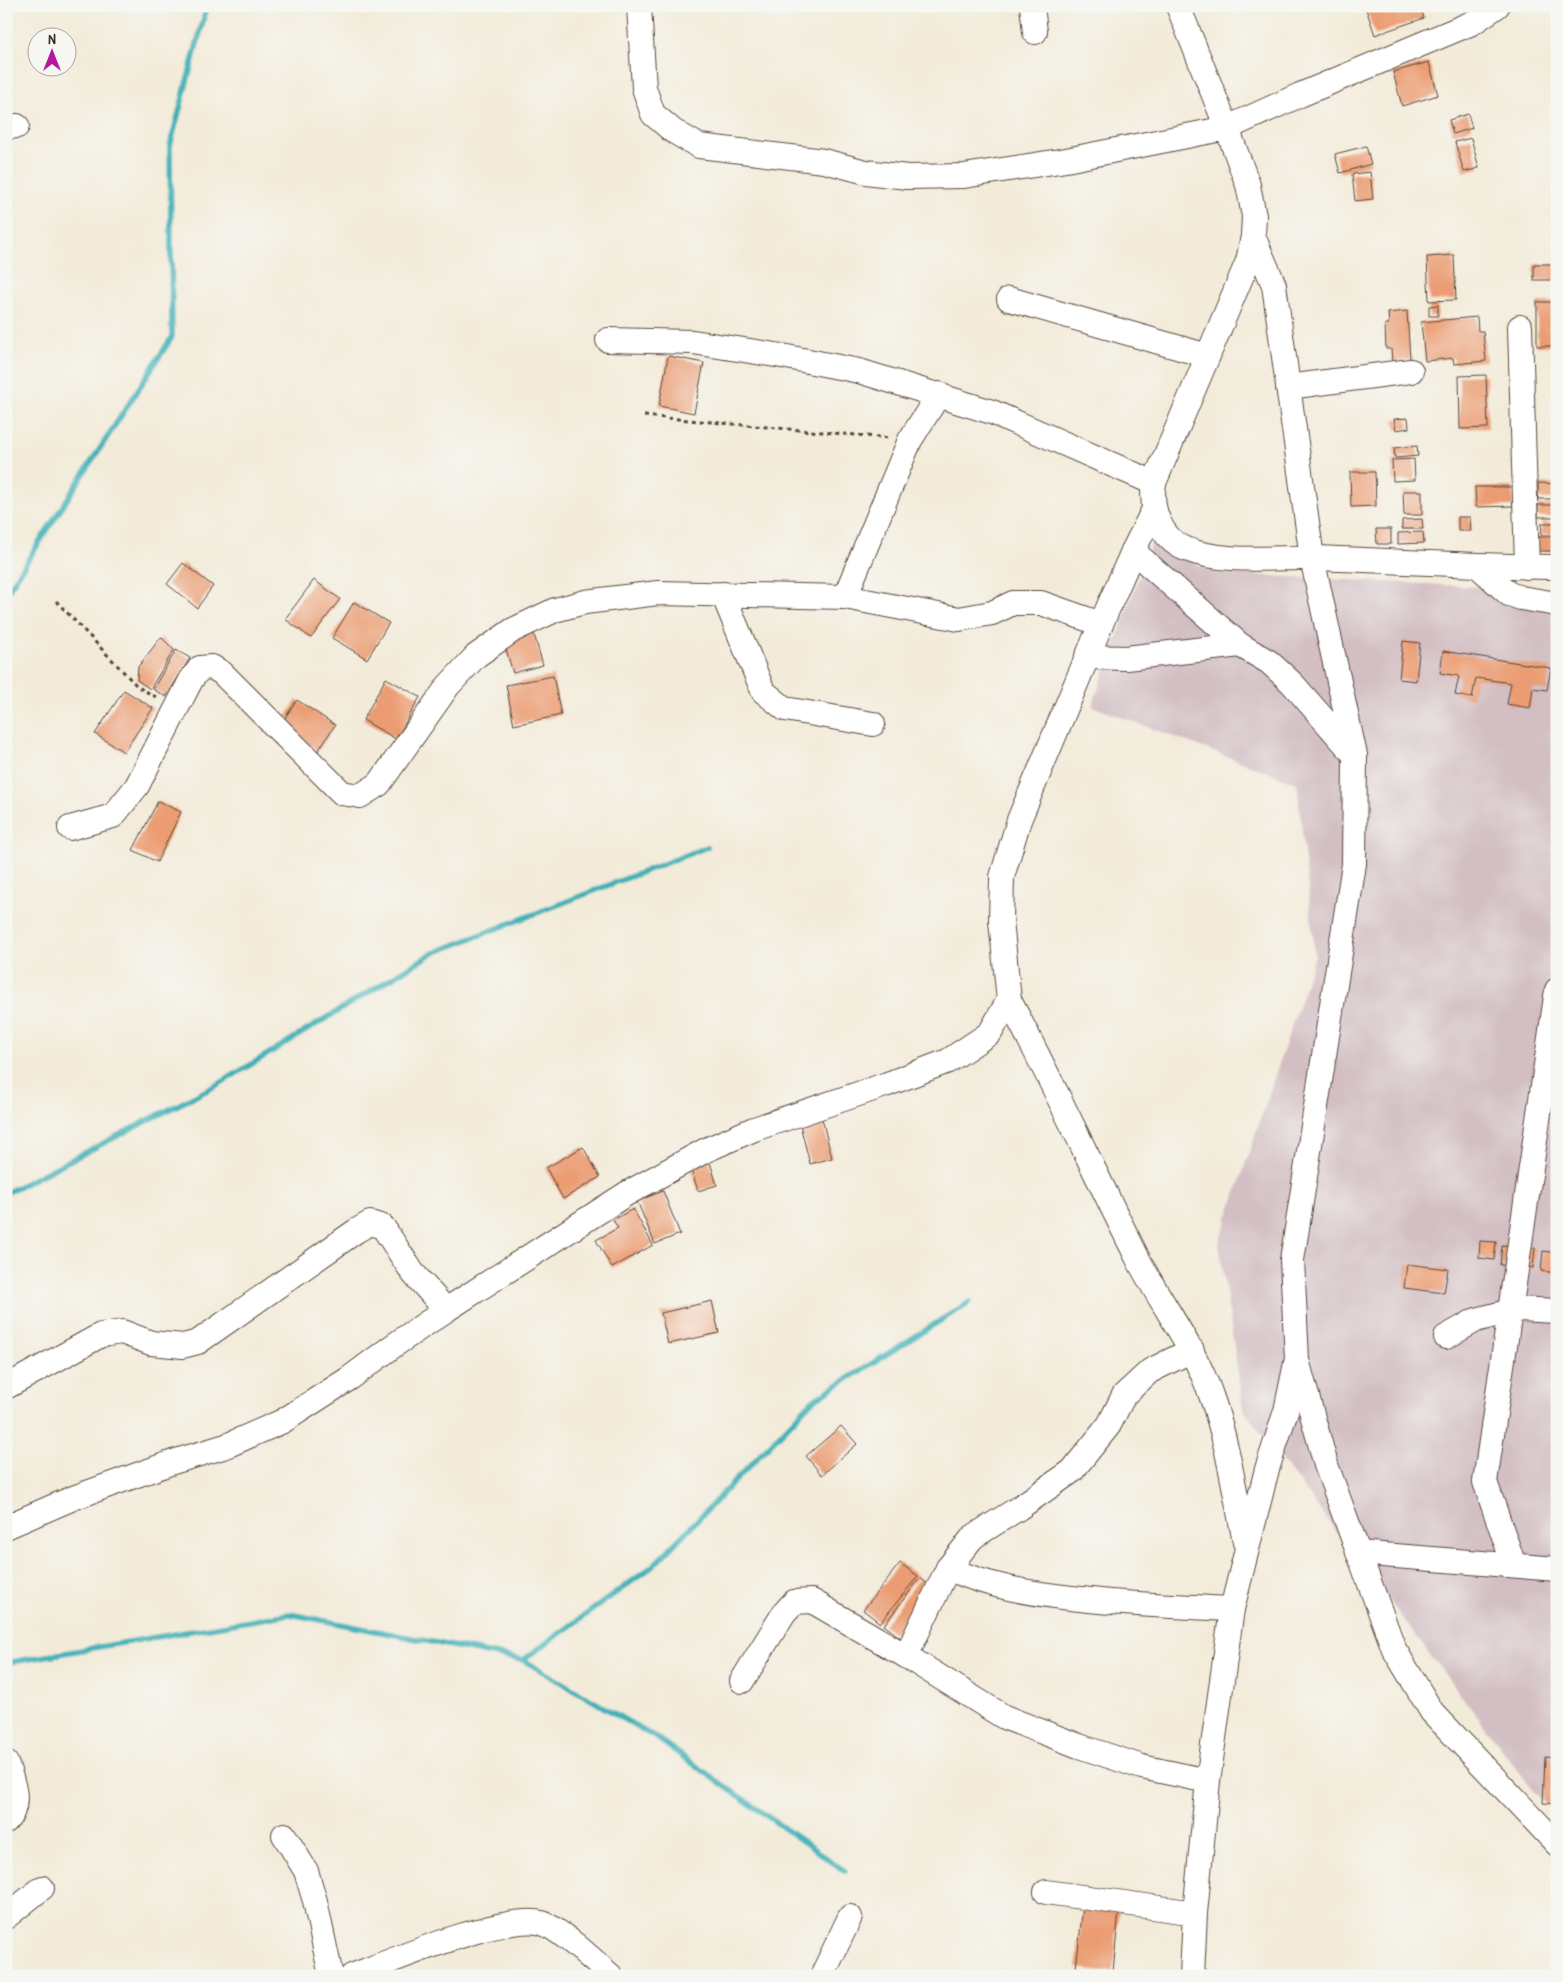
<svg xmlns="http://www.w3.org/2000/svg" width="1563" height="1982" viewBox="0 0 1563 1982" font-family="'Patrick Hand',sans-serif">
<style>
.industrial{fill:#d2bec3}
.lines{fill:none;stroke-linecap:round;stroke-linejoin:round}
.stream{stroke:#40b1b8;stroke-width:5.5}
.building{fill:#eb9c72}
.minor-casing{stroke:#57473a;stroke-width:26}
.path{stroke:#57473a;stroke-width:3;stroke-dasharray:4 4;stroke-linecap:butt}
.minor{stroke:#fff;stroke-width:24}
</style>
<rect width="100%" height="100%" fill="#f6f6f2"/>
<filter id="ink" filterUnits="userSpaceOnUse"><feTurbulence type="fractalNoise" baseFrequency=".02" numOctaves="2"/><feDisplacementMap in="SourceGraphic" scale="10" xChannelSelector="R" yChannelSelector="G"/><feConvolveMatrix kernelMatrix="1 2 1 2 8 2 1 2 1" color-interpolation-filters="sRGB"/></filter>
<filter id="wash" filterUnits="userSpaceOnUse"><feTurbulence type="fractalNoise" baseFrequency=".0096" numOctaves="4" result="noise"/><feDisplacementMap in="SourceGraphic" scale="20" xChannelSelector="R" yChannelSelector="G"/><feGaussianBlur stdDeviation="1.12" result="paint"/><feColorMatrix in="noise" values="0 0 0 0 0 0 0 0 0 0 0 0 0 0 0 0 0 1.4 0 .05"/><feComposite in="paint" operator="in"/></filter>
<g filter="url(#wash)">
<rect width="100%" height="100%" fill="#f3ebd9"/>
<polygon class="industrial" points="1152,542 1214,573 1557,591 1557,1807 1543,1803 1243,1409 1219,1243 1315,956 1297,783 1092,706"/>
<g class="lines">
<g class="stream">
<polyline points="6,594 172,337 170,146 207,6"/>
<polyline points="6,1193 219,1084 431,954 707,847"/>
<polyline points="523,1660 658,1739 845,1871"/>
<polyline points="6,1663 290,1614 523,1660 653,1566 812,1401 970,1302"/>
</g>
</g>
<g id="blocks">
<g class="building">
<polygon points="1365,6 1420,6 1424,18 1375,35"/>
<polygon points="1429,62 1438,95 1402,106 1393,72"/>
<polygon points="1468,114 1472,128 1453,134 1449,120"/>
<polygon points="1471,138 1479,168 1464,172 1455,142"/>
<polygon points="1366,146 1371,164 1340,173 1335,154"/>
<polygon points="1370,172 1373,199 1355,201 1352,174"/>
<polygon points="1454,255 1456,300 1429,301 1427,257"/>
<rect x="1534" y="264" width="23" height="16"/>
<rect x="1537" y="302" width="20" height="44"/>
<polygon points="1438,305 1438,316 1429,316 1429,306"/>
<polygon points="1407,311 1410,360 1392,361 1391,349 1386,349 1385,324 1389,324 1388,313"/>
<polygon points="1477,317 1478,331 1483,331 1486,361 1454,364 1453,358 1425,361 1421,322"/>
<polygon points="668,356 704,363 694,413 659,406"/>
<polygon points="1486,375 1488,428 1460,429 1459,376"/>
<polygon points="1408,418 1409,428 1396,430 1394,419"/>
<polygon points="1417,446 1418,456 1395,458 1394,448"/>
<polygon points="1414,459 1415,480 1393,481 1392,460"/>
<polygon points="1350,472 1375,472 1376,506 1351,507"/>
<polygon points="1538,483 1557,484 1557,499 1538,499"/>
<polygon points="1475,487 1513,487 1513,506 1476,507"/>
<polygon points="1403,491 1422,491 1422,515 1404,515"/>
<rect x="1538" y="505" width="19" height="12"/>
<polygon points="1458,517 1470,517 1471,531 1458,531"/>
<polygon points="1422,519 1423,529 1402,529 1402,520"/>
<polygon points="1542,523 1556,523 1556,535 1541,535"/>
<polygon points="1376,529 1391,529 1391,544 1377,544"/>
<polygon points="1423,532 1424,543 1398,544 1398,533"/>
<rect x="1537" y="537" width="20" height="14"/>
<polygon points="183,563 213,586 197,608 167,584"/>
<polygon points="314,580 340,599 311,638 285,619"/>
<polygon points="354,602 389,623 367,659 332,638"/>
<polygon points="533,631 543,665 513,673 503,639"/>
<polygon points="161,637 174,650 150,689 137,680 138,667"/>
<polygon points="1403,641 1420,643 1416,681 1399,679"/>
<polygon points="176,650 190,658 166,697 153,689"/>
<polygon points="1443,651 1551,668 1547,690 1533,688 1530,708 1507,704 1511,683 1476,678 1472,698 1455,695 1459,676 1440,673"/>
<polygon points="553,676 561,715 514,725 506,685"/>
<polygon points="386,678 420,697 396,739 363,720"/>
<polygon points="124,690 153,708 124,752 95,734"/>
<polygon points="297,700 335,725 318,751 280,725"/>
<polygon points="158,801 181,812 157,862 133,850"/>
<polygon points="821,1115 832,1158 810,1164 799,1121"/>
<polygon points="583,1147 600,1177 563,1199 546,1168"/>
<polygon points="709,1159 717,1185 698,1191 690,1165"/>
<polygon points="663,1191 680,1234 655,1244 637,1201"/>
<polygon points="633,1209 653,1245 612,1268 596,1240 618,1228 613,1220"/>
<polygon points="1480,1241 1496,1242 1494,1260 1479,1258"/>
<polygon points="1502,1245 1535,1248 1533,1268 1500,1265"/>
<polygon points="1543,1251 1557,1253 1557,1273 1541,1271"/>
<polygon points="1407,1264 1448,1269 1444,1293 1404,1288"/>
<polygon points="712,1301 719,1333 668,1344 661,1313"/>
<polygon points="841,1426 857,1444 822,1475 806,1456"/>
<polygon points="900,1563 918,1576 880,1623 863,1610"/>
<polygon points="920,1578 937,1591 902,1639 884,1625"/>
<polygon points="1545,1757 1557,1758 1557,1804 1543,1803"/>
<polygon points="1083,1907 1119,1911 1113,1972 1076,1968"/>
</g>
</g>
</g>
<g filter="url(#ink)">
<use href="#blocks" fill-opacity="0" stroke="#57473a" stroke-width="1"/>
<g class="lines">
<g class="minor-casing">
<g id="minor">
<polyline points="639,6 644,88 653,114 673,131 699,146 824,161 866,172 907,177 964,176 1066,160 1227,128 1300,95 1472,23 1497,6"/>
<polyline points="1032,6 1035,32"/>
<path d="M1178,6L1227,128L1248,185L1254,216L1253,236L1248,261L1154,483C1150,508 1160,539 1186,549C1222,564 1276,557 1314,558C1395,561 1476,566 1557,567"/>
<polyline points="6,127 17,126"/>
<polyline points="1253,236 1274,285 1312,558 1355,755 1354,864 1292,1260 1297,1360 1326,1465 1394,1649 1432,1712 1557,1844"/>
<polyline points="1009,299 1208,356"/>
<polyline points="1520,327 1527,567"/>
<polyline points="608,340 693,342 782,356 859,371 992,412 1154,483"/>
<polyline points="1288,387 1411,371"/>
<polyline points="1133,551 1240,645 1269,662 1292,683 1354,754"/>
<polyline points="1477,565 1509,594 1521,598 1557,604"/>
<polyline points="723,594 763,691 785,709 873,724"/>
<polyline points="845,597 910,440 939,394"/>
<polyline points="1087,657 1126,658 1240,645"/>
<polyline points="70,828 113,816 137,786 191,680 200,668 212,667 222,673 342,793 360,796 379,784 448,686 476,656 513,630 555,610 585,602 658,593 845,597 959,619 992,613 1013,603 1041,603 1101,624"/>
<path d="M1009,1000C1055,1086 1095,1174 1139,1261C1163,1307 1195,1348 1212,1398C1228,1444 1235,1494 1245,1542"/>
<polyline points="1446,1337 1476,1320 1518,1309 1557,1311"/>
<polyline points="6,1387 101,1335 122,1332 151,1343 183,1346 198,1342 356,1231 370,1223 383,1227 413,1273 446,1310"/>
<polyline points="6,1527 73,1498 173,1462 226,1446 283,1421 350,1378 393,1346 446,1310 626,1194 706,1150 754,1129 885,1085 948,1061 990,1033 1009,1000 1001,921 1002,877 1019,820 1101,624 1133,551 1154,509"/>
<polyline points="1358,1553 1557,1569"/>
<polyline points="1514,1565 1485,1482 1557,990"/>
<path d="M948,1568C982,1584 1018,1591 1055,1596C1114,1604 1173,1606 1232,1609"/>
<polyline points="906,1656 948,1568 973,1537 1019,1508 1072,1471 1109,1425 1124,1395 1150,1371 1192,1350"/>
<polyline points="742,1681 784,1613 794,1602 812,1601 906,1656 1004,1717 1079,1746 1142,1767 1208,1781"/>
<path d="M6,1763C13,1782 22,1805 6,1821"/>
<polyline points="284,1835 306,1871 315,1901 331,1976"/>
<polyline points="1046,1892 1195,1913"/>
<polyline points="6,1917 42,1888"/>
<path d="M352,1976C391,1961 505,1913 542,1923C559,1928 596,1963 611,1976"/>
<polyline points="822,1976 850,1917"/>
<polyline points="1192,1976 1195,1913 1208,1781 1232,1609 1267,1469 1286,1411 1296,1363"/>
</g>
</g>
<g class="path">
<polyline points="644,416 889,438"/>
<polyline points="56,601 138,687 158,698"/>
</g>
<use href="#minor" class="minor"/>
</g>
</g>
<rect width="1563" height="1982" fill="none" stroke="#f6f6f2" stroke-width="25"/>
<g transform="translate(52 52)"><circle r="24" fill="#f6f6f2" stroke="#aba49d"/>
<path d="M0-4L9 19L0 12L-9 19Z" fill="#b5179e"/>
<text y="-8" font-size="14" font-weight="bold" text-anchor="middle" fill="#3b2a1e">N</text>
</g>
</svg>
